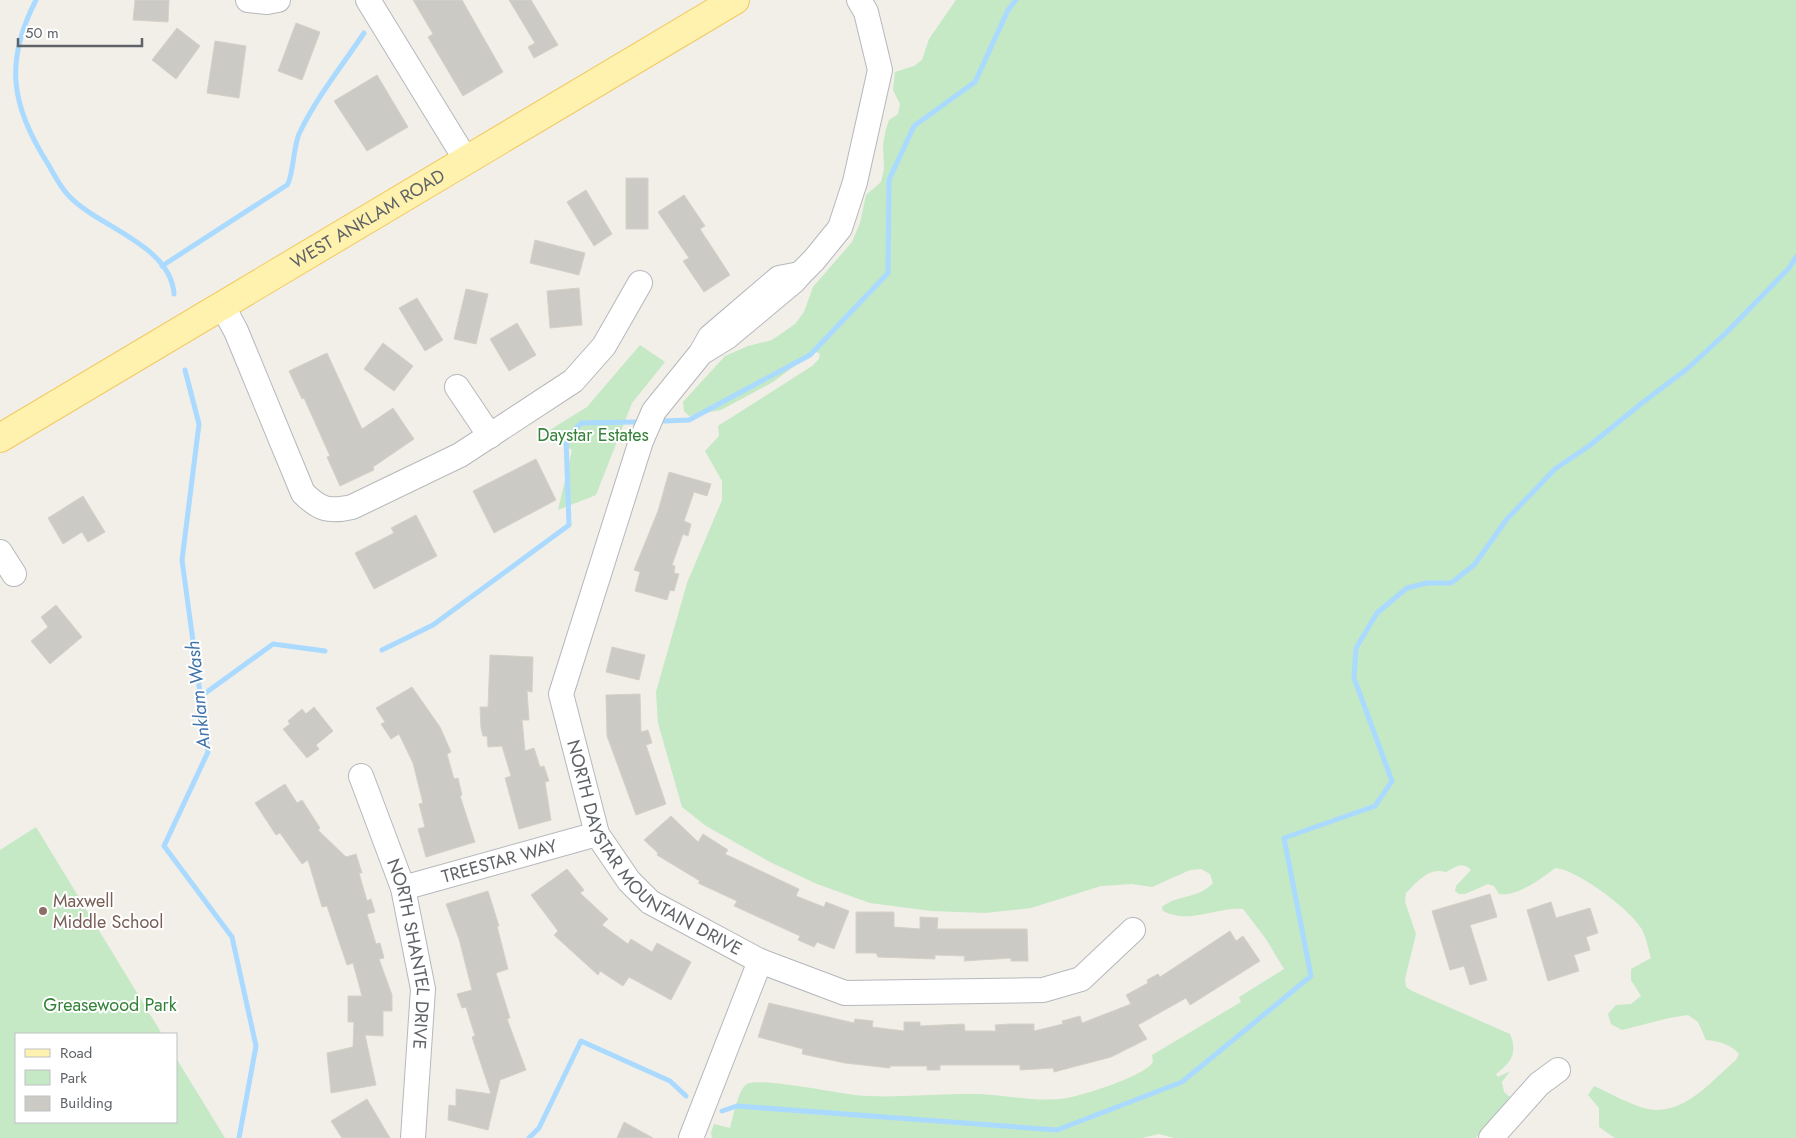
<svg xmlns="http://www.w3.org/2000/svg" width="1796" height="1138" viewBox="0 0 1796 1138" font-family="Jost,sans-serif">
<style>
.green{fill:#c5e8c5}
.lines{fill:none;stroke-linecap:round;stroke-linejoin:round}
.stream{stroke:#aadaff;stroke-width:5}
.building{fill:#cccac5;stroke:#d6d1c6}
.minor-casing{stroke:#b5b8bc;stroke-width:26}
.major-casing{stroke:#f2c960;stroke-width:30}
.minor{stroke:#fff;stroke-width:24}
.major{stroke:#fff2af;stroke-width:28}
.education-dot{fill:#8d6e63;stroke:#fff;stroke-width:2}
.labels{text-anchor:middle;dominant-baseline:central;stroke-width:4;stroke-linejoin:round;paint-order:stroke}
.street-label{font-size:18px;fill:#5f6368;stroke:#fff}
.park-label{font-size:18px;fill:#348238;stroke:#fff}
.education-label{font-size:18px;fill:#785e54;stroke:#fff;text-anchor:start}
.water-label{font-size:19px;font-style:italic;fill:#4174aa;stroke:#fff}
</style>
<rect width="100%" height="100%" fill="#f1efe8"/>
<g class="green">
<path d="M956,0H1796V1138H1615L1599,1127V1108L1588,1095L1594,1086C1610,1093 1630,1105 1648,1109C1684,1116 1711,1081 1736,1060L1739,1054C1731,1044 1718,1041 1706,1040L1698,1022L1688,1015L1669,1018L1622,1030L1611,1024L1608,1014L1616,1005L1631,1004L1641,996L1631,980V969L1651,958C1648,948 1646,936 1641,928C1630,909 1576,869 1555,868C1541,879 1517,897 1499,894L1494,886L1488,884L1465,894H1459L1455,891L1456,886L1471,870C1462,861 1456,867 1446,872C1429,867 1418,881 1406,893L1405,902L1416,934L1405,979L1406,987L1412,991L1510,1034C1518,1053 1511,1063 1496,1074L1498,1077L1510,1071L1502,1082L1504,1092L1510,1097L1476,1138H1174L1159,1134L1142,1138H712L711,1133L714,1124L730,1128C733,1118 738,1089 747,1084C758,1077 836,1093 855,1095C894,1099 934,1093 972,1094C1003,1094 1037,1103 1067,1098C1084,1095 1145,1076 1153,1062L1152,1055L1241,1002L1239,997L1284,969L1266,939L1243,909C1217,906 1190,925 1163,911L1162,907C1178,894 1199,899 1213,883L1210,874L1201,869L1190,870L1152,887L1132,884L1101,886L1031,908L985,913L931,911L870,903L817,884L772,863L706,826L682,807L658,723L656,692L687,583L722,500V481L705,451L719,436L718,426L812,366L819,359L820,354L815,351L773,382L721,410L689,416L684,411L683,402L725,356L748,346L772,340L795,324L804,312L813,287L852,242L860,223L866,195L881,182L884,169L883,144L886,129L889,120L898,114L900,104L893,90L895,72L914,66L922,60L929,39Z"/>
<polygon points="640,345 665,362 632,403 596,495 558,510 572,450 545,433 587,407"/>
<polygon points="36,827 162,1034 16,1034 16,1122 176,1122 176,1058 225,1138 0,1138 0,850"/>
</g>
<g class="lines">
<g class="stream">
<path d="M36,0C4,62 11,106 48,164C54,174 60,187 69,196C98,227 171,245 174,294"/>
<path d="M162,266L287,185C293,178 293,148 299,134C316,98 342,66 364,33"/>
<polyline points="185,370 199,424 182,560 208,752 164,846 232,937 256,1046 239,1138"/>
<polyline points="664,421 689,420 810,355 888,273 889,180 914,126 975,82 1008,10 1016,0"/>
<polyline points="382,650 433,625 569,525 566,439 581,423 635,422"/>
<polyline points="200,697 273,644 325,651"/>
<polyline points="722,1111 737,1106 1057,1130 1182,1082 1311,976 1284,838 1375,806 1392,781 1354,678 1356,648 1377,613 1407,588 1427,583 1451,583 1474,565 1507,519 1555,469 1589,446 1642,403 1687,369 1726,333 1789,268 1796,257"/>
<polyline points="529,1138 539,1128 581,1041 670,1081 686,1096"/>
</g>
</g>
<g class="building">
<polygon points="135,0 169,0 168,22 133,20"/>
<polygon points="413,0 462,0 503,72 463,96 428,37 433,34"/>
<polygon points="509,0 531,0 558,45 534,58 528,47 535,43"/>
<polygon points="296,23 320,32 302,80 278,71"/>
<polygon points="177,28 200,46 176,79 152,60"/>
<polygon points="215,41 246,46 239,98 207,93"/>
<polygon points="377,75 408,127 367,151 334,101"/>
<rect x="626" y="178" width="22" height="51"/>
<polygon points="586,190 612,234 594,246 567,202"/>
<polygon points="684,195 705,226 700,229 730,275 704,292 683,261 689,258 658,212"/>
<polygon points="535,240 585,253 579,275 530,263"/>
<polygon points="579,288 582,325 550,328 547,291"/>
<polygon points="466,289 488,294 476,344 454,339"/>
<polygon points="417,298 443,340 425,351 399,308"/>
<polygon points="517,323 536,355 509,371 490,339"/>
<polygon points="383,343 413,366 394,391 364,369"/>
<polygon points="327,353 362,429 393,408 414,439 373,467 374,470 340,486 327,457 330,456 304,398 302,399 289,371"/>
<polygon points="536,459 556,500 494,533 473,491"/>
<polygon points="669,472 711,484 707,496 694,492 684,521 691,524 688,536 683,534 672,565 675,566 674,573 679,574 674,591 670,590 667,600 635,591 640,572 634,570 658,511"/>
<polygon points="83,496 105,532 88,542 82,532 63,544 48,518"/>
<polygon points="416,515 437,556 374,589 355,553 394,533 391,528"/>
<polygon points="56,605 82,637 50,664 31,641 48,627 41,617"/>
<polygon points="612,647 645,655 639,680 606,672"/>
<polygon points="490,655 533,657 532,692 527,691 529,720 522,720 525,751 534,748 540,767 544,766 549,781 545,782 551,820 519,829 505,778 511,776 502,746 488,747 487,736 483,736 481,728 480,707 488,707"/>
<polygon points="412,687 440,727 451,752 447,754 454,779 458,778 462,795 460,796 475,842 426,857 418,829 425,827 419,804 423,803 413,763 399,734 391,739 381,724 385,722 376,708"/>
<polygon points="640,694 641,732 648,730 652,743 646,745 666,804 636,815 607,736 606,695"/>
<polygon points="314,707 333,731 316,745 319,749 307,758 283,729 290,724 288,721 302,709 306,714"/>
<polygon points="285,784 297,803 302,800 320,828 318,830 346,857 356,854 362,873 359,873 367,901 371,899 375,912 367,914 376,944 380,943 384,958 379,959 392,995 392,1011 383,1011 383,1036 365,1035 376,1085 331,1093 327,1053 353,1047 354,1022 348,1022 348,996 362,996 353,963 347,965 327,906 322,907 308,860 302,864 280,833 276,835 255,803"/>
<polygon points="671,816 698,842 703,834 728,850 725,854 799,889 796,896 824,907 826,902 849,911 834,949 817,942 814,947 798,940 800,936 734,906 737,901 698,883 700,881 657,855 658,853 644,840"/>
<polygon points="567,869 584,890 580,893 608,919 602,925 628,944 631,939 652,952 657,943 691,962 671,1000 629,977 623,986 600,971 598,975 554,935 558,931 531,895"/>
<polygon points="488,891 499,926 497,926 508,969 496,973 510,1018 507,1019 526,1070 500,1080 488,1130 448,1120 449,1105 456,1106 456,1089 491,1094 472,1037 475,1036 466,1007 462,1008 457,994 472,990 459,939 446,904"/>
<polygon points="1490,894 1497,917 1470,925 1487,980 1470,985 1464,966 1450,970 1432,911"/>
<polygon points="1551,902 1556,918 1590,908 1598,933 1586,937 1590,950 1574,955 1579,971 1548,981 1527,910"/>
<polygon points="856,912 894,912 894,927 920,929 920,917 938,918 937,929 1027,929 1028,961 1011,961 1011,958 964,961 965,956 935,955 935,959 878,957 876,953 856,953"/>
<polygon points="1230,931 1236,941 1243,936 1260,961 1190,1005 1186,998 1138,1025 1147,1039 1111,1057 1054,1072 1053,1068 1020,1070 1020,1065 940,1065 940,1070 927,1070 927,1066 890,1066 890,1068 845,1063 802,1054 803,1049 758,1037 769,1003 854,1023 855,1019 873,1021 872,1027 904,1031 904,1022 920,1022 920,1026 964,1024 965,1031 996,1031 995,1025 1011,1024 1034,1024 1034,1031 1063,1024 1062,1021 1080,1016 1082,1023 1131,1004 1126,995 1148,983 1147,980 1158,974 1160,977"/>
<polygon points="367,1099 390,1138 342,1138 331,1121"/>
<polygon points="624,1122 653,1138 617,1138"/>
</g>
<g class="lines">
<g class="minor-casing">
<g id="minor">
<polyline points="248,0 267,2 278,0"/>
<polyline points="368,0 466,160"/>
<polyline points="800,274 814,260 840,228 855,182 880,70 866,12 859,0"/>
<path d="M222,305L236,331L303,493C320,510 329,512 352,507L460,455L573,381L604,346L640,283"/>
<path id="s1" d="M701,353L727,337L794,281L800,274L779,278L710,337L701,353L654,411L641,441L561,694L597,834L629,881L650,902L760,961L845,993L1043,990L1081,979L1133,930"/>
<polyline points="457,387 490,436"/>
<polyline points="0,552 14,574"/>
<path id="s2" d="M361,776L403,888L423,989L413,1138"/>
<path id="s3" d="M403,888L597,834"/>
<polyline points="691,1138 760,961"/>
<polyline points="1491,1138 1539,1084 1558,1070"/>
</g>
</g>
<g class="major-casing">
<g id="major">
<path id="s4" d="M0,438L735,0"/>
</g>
</g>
<use href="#minor" class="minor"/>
<use href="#major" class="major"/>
</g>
<circle class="education-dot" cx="43" cy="911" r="5"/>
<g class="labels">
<g class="street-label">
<text stroke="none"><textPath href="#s4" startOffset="428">WEST ANKLAM ROAD</textPath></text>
<text stroke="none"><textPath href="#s1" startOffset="821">NORTH DAYSTAR MOUNTAIN DRIVE</textPath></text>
<text stroke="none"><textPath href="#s3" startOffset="100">TREESTAR WAY</textPath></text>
<text stroke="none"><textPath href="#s2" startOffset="186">NORTH SHANTEL DRIVE</textPath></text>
</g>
<g class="park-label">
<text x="593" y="435">Daystar Estates</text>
<text x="110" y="1005">Greasewood Park</text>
</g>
<g class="education-label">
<text x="53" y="901">Maxwell<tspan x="53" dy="21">Middle School</tspan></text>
</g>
<g class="water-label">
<text transform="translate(198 695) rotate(-96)">Anklam Wash</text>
</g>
</g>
<rect x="15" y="1033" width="162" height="90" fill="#ffffff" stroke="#bfc1c3"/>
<rect x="25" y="1049" width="25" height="8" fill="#fff2af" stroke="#bfc1c3"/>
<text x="60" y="1058" font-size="15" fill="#5f6368">Road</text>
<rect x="25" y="1070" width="25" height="15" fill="#c5e8c5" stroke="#bfc1c3"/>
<text x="60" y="1083" font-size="15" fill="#5f6368">Park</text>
<rect x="25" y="1096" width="25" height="15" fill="#cccac5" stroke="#bfc1c3"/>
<text x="60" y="1108" font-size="15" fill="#5f6368">Building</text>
<path d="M18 38v8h124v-8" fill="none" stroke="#5f6368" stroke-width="2.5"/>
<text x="25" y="38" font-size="15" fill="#5f6368" stroke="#ffffff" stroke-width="4" paint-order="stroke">50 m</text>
</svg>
